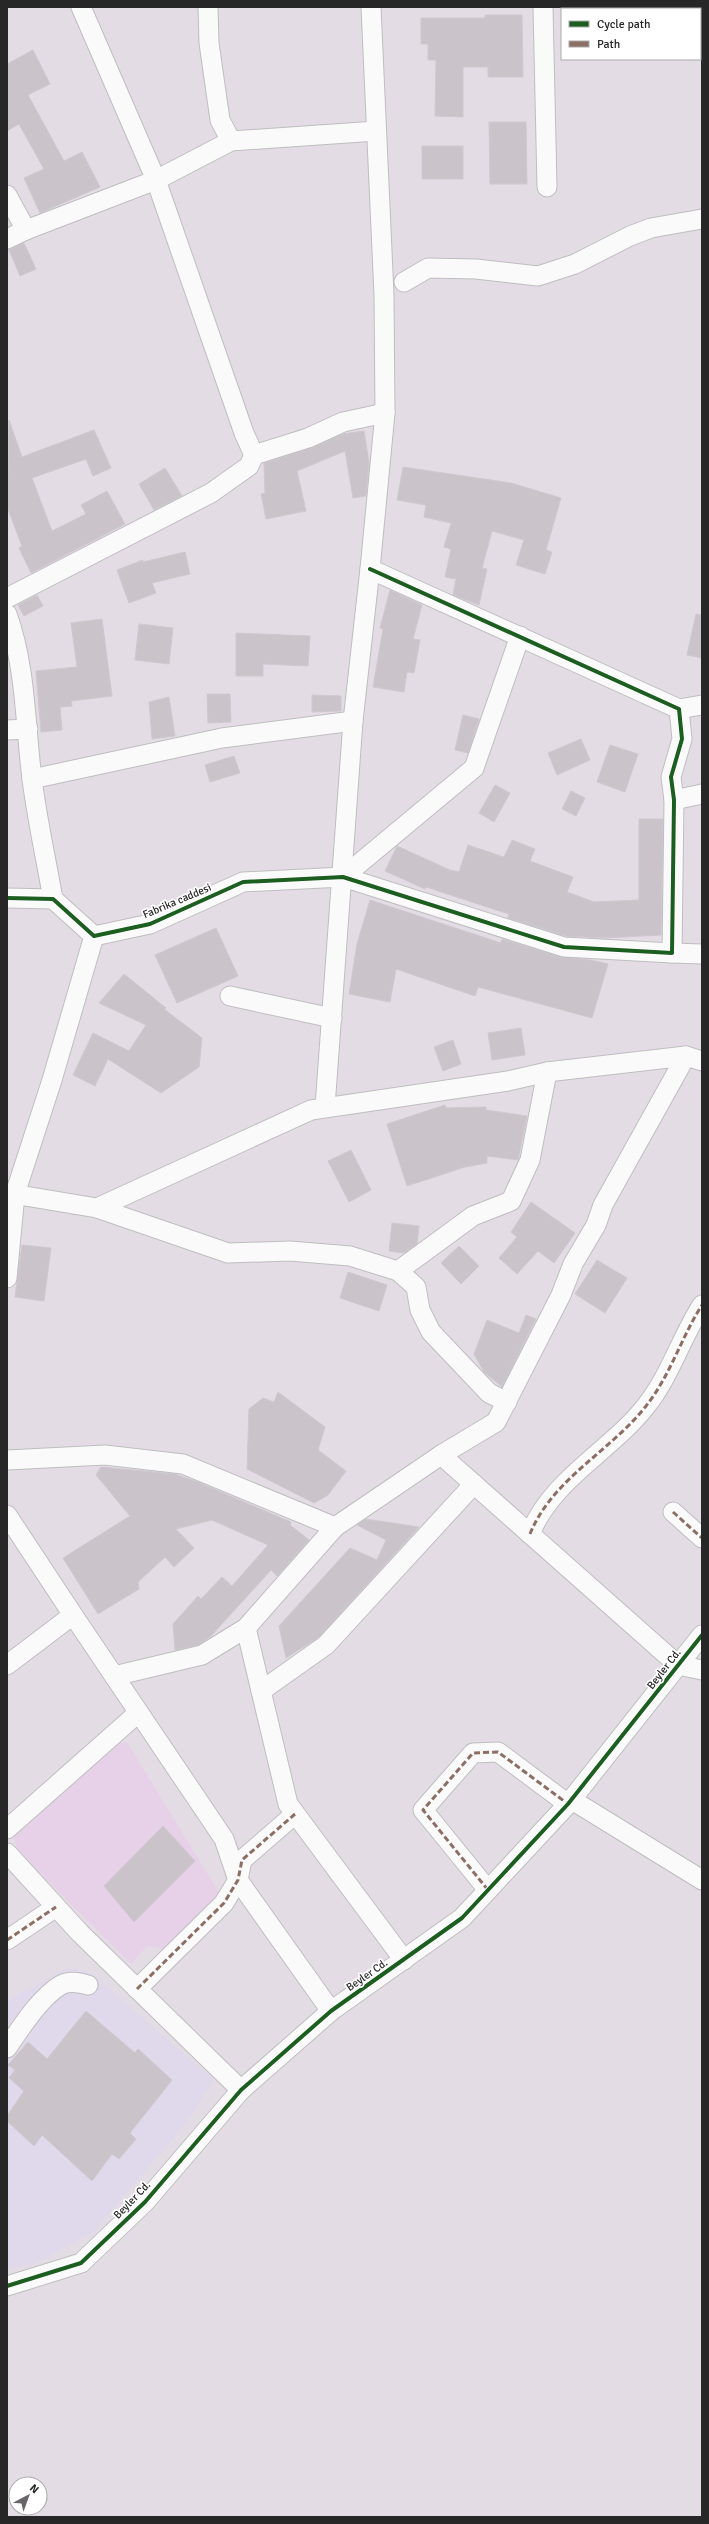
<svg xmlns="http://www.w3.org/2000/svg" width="709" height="2524" viewBox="0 0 709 2524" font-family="Signika,sans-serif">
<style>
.education{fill:#e7d1e8}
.medical{fill:#e0d8eb}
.building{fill:#cac4ca;stroke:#cfc8d0}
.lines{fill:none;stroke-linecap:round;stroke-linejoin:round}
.minor-casing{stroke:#bebebf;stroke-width:21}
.minor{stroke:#fbfafb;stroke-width:19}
.quiet{stroke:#8d6e63;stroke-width:3;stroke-dasharray:6 3;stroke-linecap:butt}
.cycleway-casing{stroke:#fff;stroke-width:6}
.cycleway{stroke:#1b5e20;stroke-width:4}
.labels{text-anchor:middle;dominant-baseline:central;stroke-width:3.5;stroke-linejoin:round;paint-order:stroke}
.street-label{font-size:11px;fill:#272727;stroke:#fff}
</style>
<rect width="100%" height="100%" fill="#e4dce5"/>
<polygon class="education" points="127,1742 221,1896 167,1950 147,1946 131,1964 17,1851 13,1831 113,1743"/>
<polygon class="medical" points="69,1967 91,1973 214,2080 186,2123 94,2231 37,2263 7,2269 7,2001"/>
<g class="building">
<polygon points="485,15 522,15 523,77 488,77 488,67 463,67 463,117 435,116 436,60 428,60 428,44 421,44 421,18 485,18"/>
<polygon points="33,50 50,84 28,95 64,161 82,152 100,187 40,213 24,178 44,169 19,124 7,131 7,64"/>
<polygon points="489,122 526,122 527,184 490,184"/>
<rect x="422" y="146" width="41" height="33"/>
<polygon points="24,243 36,269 20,276 9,250"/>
<polygon points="9,420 22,457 94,430 111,468 93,476 86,459 32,478 52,531 86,514 81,505 107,491 125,524 31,573 19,548 22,546 7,507"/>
<polygon points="364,431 369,462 366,496 353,498 345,451 297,471 306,511 266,519 261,494 265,493 264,463 311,448 342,434"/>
<polygon points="403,467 511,483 561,498 546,550 552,552 545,574 516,565 524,540 492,531 482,568 487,569 479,605 453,595 456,579 445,577 451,549 444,547 451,523 424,517 426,505 397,500"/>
<polygon points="165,468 182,496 154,510 139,484"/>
<polygon points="185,552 190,574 152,583 156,593 129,603 117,570 143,560 143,562"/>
<polygon points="390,590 422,605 413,639 420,640 414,673 407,672 404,692 373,687 383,629 380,628"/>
<polygon points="37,595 43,606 24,616 18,605"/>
<polygon points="696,614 702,615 702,658 687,655"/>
<polygon points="102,619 112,696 71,701 72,706 60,707 62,730 41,732 36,671 77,667 71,623"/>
<polygon points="139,624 173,628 169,664 135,660"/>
<polygon points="236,633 310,636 308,666 263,664 263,676 236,676"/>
<polygon points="207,694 230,694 231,722 208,723"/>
<polygon points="312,695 341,696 341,711 312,712"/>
<polygon points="169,697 175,736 152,739 149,702"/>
<polygon points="463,715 479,719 468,753 455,750"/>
<polygon points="581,739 590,760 557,775 548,753"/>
<polygon points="610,745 638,754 625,792 597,782"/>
<polygon points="234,756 240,773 210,782 205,765"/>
<polygon points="495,785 510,793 494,822 479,813"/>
<polygon points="571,791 585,798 576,816 562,809"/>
<polygon points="639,819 663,819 661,935 604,938 566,936 508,918 509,914 487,907 426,887 425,889 385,871 397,846 450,870 459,872 468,845 504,857 512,840 535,849 530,861 573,877 567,892 594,902 639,900"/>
<polygon points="370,900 501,943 502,939 561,957 591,960 608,964 592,1018 478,987 475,996 396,969 390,1002 349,994 357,944"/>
<polygon points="216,928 238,976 177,1003 155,955"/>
<polygon points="124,974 166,1008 164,1009 202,1038 199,1067 161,1093 108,1059 95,1086 73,1075 93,1033 129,1051 146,1025 99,1003"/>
<polygon points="521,1028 525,1055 492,1060 488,1033"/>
<polygon points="453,1040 461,1064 443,1071 434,1047"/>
<polygon points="445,1105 446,1108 486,1107 486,1110 527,1116 518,1160 487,1156 487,1163 465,1167 407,1186 387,1124"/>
<polygon points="351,1150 371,1190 349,1202 328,1161"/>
<polygon points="531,1202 575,1233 554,1263 538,1251 517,1274 499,1258 517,1237 511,1232"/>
<polygon points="392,1223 419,1226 417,1244 404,1253 389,1251"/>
<polygon points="22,1245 51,1248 44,1301 15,1297"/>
<polygon points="459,1246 479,1266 461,1284 441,1263"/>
<polygon points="597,1260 627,1278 605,1313 575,1294"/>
<polygon points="348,1272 387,1285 379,1311 340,1298"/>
<polygon points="526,1315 536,1319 502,1387 484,1372 474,1354 487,1320 519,1333"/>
<polygon points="278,1392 325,1427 318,1450 346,1471 328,1495 314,1503 247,1469 249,1409 263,1398 274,1402"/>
<polygon points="101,1467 175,1474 200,1483 291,1522 290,1525 309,1540 277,1576 271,1570 211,1636 198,1645 175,1650 173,1624 198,1596 201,1599 222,1577 232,1586 268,1545 212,1520 176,1529 194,1548 174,1567 165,1557 138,1582 139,1589 98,1614 63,1558 130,1516 96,1475"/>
<polygon points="366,1519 419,1527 319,1637 286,1658 279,1626 350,1548 377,1560 386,1540 357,1525"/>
<polygon points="163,1826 195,1861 134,1922 104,1886"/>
<polygon points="86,2011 135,2053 138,2049 172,2080 130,2133 136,2139 119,2159 112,2154 92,2181 42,2135 34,2146 7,2121 7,2116 24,2091 9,2078 15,2070 8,2065 28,2042 47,2059"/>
</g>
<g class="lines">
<g class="minor-casing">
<g id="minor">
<polyline points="81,7 156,180 244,433 254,455"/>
<polyline points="208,7 209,43 220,120 231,141"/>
<polyline points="543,7 547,187"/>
<polyline points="7,195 26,230 7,239"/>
<polyline points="26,230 156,180 231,141 376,131"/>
<polyline points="404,282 428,268 476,269 538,276 575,264 630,236 651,228 702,219"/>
<polyline points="7,598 211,493 249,466 254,455 308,438 343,422 385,413"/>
<path d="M7,614C26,667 25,723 32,779C37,819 46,859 53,899"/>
<polyline points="679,709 702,705"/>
<polyline points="7,730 28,729"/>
<polyline points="32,779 222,738 353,721"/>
<polyline points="674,800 702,794"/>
<polyline points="343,877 474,768 520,636"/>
<polyline points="7,898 53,899 94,936 150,924 243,882 343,877 564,947 672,953 674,800 671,777 682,739 679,709 370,569"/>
<polyline points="672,953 702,954"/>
<polyline points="230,996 332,1018"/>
<polyline points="325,1107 353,721 370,569 385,413 384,295 371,7"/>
<polyline points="7,1193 97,1208 311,1110 508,1081 547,1072 686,1056 702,1061"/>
<polyline points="97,1208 228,1253 290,1251 350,1256 398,1271 416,1287 420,1310 431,1332 489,1393 507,1402"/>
<polyline points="398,1271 473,1216 511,1201 530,1160 547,1072"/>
<polyline points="7,1278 15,1194 52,1080 94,936"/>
<polyline points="441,1455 496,1422 561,1295 573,1264 596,1225 603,1205 686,1056"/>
<polyline points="7,1460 105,1455 183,1464 335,1527 441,1455 678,1665 702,1670"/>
<polyline points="673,1512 702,1538"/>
<polyline points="7,1515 73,1615 7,1665"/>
<path d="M530,1534C552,1479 611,1451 646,1406C670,1376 681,1338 702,1305"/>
<polyline points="73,1615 224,1839 238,1880 331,2011"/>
<polyline points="246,1628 288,1804 404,1960"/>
<polyline points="114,1676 202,1655 246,1628 335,1527"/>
<polyline points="261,1691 326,1645 474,1484"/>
<polyline points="572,1800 702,1880"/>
<polyline points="7,1829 138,1713"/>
<polyline points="7,1853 80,1933 241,2090"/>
<polyline points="488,1890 423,1810 473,1753 498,1752 568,1804"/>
<polyline points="7,1940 56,1907"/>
<polyline points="137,1989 224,1903 238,1880 242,1860 295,1814"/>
<path d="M7,2048C20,2029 41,1996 61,1985C70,1980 80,1983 88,1985"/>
<polyline points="7,2286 81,2263 145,2202 241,2090 331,2011 462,1918 568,1804 702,1635"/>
</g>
</g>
<use href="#minor" class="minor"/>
<g class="quiet">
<polyline points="673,1512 702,1538"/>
<path d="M530,1534C552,1479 611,1451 646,1406C670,1376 681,1338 702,1305"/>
<polyline points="488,1890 423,1810 473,1753 498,1752 568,1804"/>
<polyline points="7,1940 56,1907"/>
<polyline points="137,1989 224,1903 238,1880 242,1860 295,1814"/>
</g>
<g class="cycleway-casing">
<g id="cycleway">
<polyline points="7,898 53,899 94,936 150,924 243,882 343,877 564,947 672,953 674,800 671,777 682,739 679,709 370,569"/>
<polyline points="7,2286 81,2263 145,2202 241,2090 331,2011 462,1918 568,1804 702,1635"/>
</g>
</g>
<use href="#cycleway" class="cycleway"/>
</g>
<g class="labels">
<g class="street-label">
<text transform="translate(177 901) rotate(-23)">Fabrika caddesi</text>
<text transform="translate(664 1669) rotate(-52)">Beyler Cd.</text>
<text transform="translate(367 1975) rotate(-35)">Beyler Cd.</text>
<text transform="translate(132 2200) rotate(-46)">Beyler Cd.</text>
</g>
</g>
<rect width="709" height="2524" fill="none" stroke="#272727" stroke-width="16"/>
<rect x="561" y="8" width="140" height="52" fill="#ffffff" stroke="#a9a9a9"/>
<rect x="569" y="21" width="20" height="6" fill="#1b5e20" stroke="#a9a9a9"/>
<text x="597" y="28" font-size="12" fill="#272727">Cycle path</text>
<rect x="569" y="41" width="20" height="6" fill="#8d6e63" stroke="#a9a9a9"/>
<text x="597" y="48" font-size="12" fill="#272727">Path</text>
<g transform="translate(28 2496) rotate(41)"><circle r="19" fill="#ffffff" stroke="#a9a9a9"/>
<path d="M0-3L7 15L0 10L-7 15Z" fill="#69666a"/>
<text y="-6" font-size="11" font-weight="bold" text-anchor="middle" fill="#272727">N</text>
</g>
</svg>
